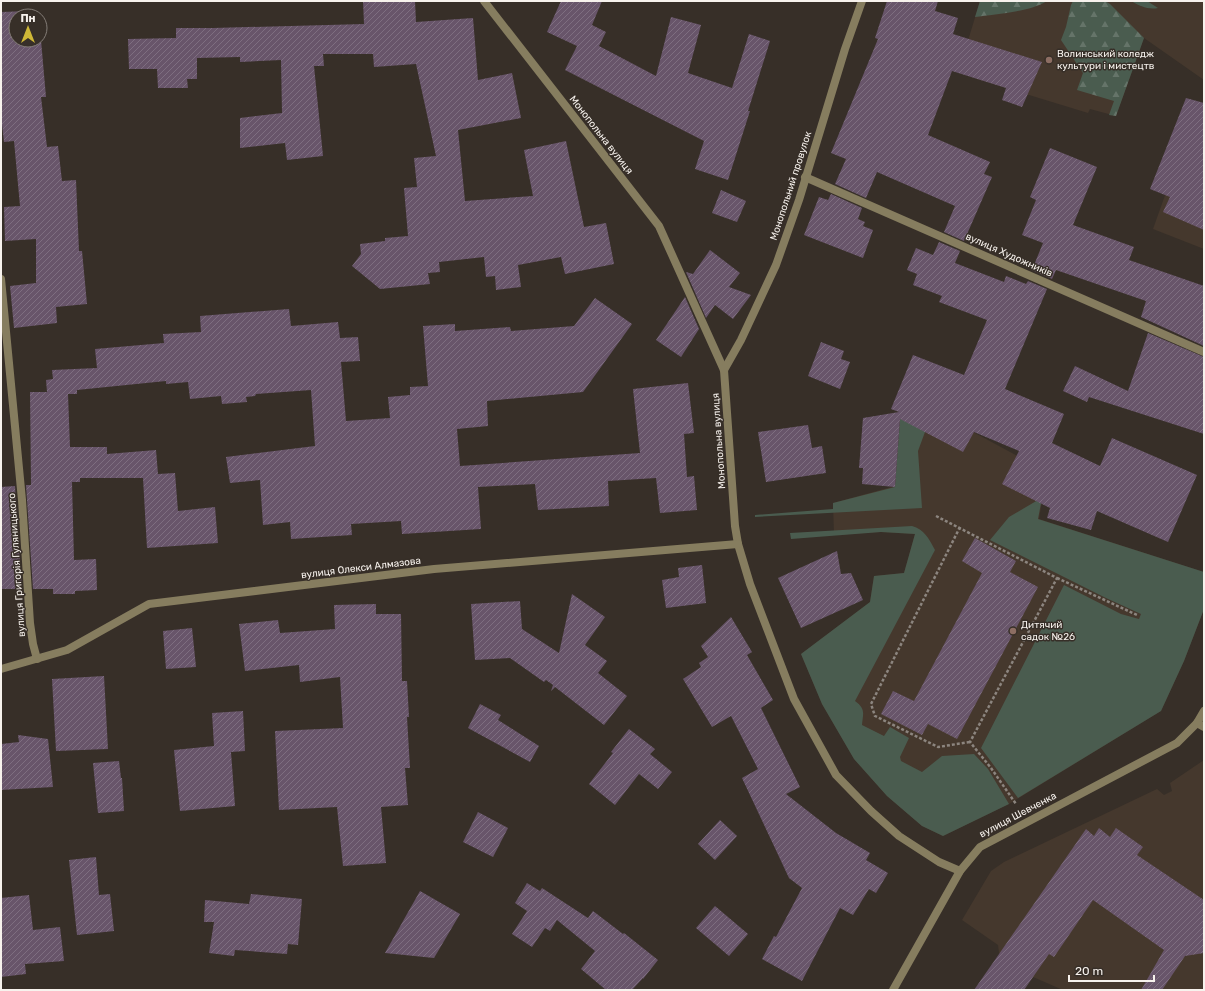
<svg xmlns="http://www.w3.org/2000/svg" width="1205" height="991" viewBox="0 0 1205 991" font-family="Rubik,sans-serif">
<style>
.built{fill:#45382d}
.green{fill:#4a5c4f}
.forest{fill:url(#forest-firs)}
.building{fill:url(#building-hatch)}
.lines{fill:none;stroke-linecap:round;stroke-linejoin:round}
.path{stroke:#8c857f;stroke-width:2.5;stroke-dasharray:3 2;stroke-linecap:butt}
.service{stroke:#867d5f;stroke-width:8}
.minor{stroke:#867d5f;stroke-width:8}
.education-dot{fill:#8d6e63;stroke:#372f28;stroke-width:1.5}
.labels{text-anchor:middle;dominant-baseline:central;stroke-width:3;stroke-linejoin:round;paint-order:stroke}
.poi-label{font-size:10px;fill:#f7f2ed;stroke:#372f28;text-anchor:start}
.street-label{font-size:10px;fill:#f7f2ed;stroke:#372f28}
</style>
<defs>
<pattern id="forest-firs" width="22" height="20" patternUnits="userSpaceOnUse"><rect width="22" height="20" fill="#4a5c4f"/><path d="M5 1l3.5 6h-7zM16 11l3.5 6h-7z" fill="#657469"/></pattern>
<pattern id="building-hatch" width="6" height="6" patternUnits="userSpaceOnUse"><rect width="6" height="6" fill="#68556a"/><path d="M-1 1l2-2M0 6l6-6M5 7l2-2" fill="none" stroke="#7e6e80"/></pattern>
</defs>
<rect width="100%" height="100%" fill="#372f28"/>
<g class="built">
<polygon points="980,1 1204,1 1204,80 1144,38 1116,116 1090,109 1088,113 974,78 960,67"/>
<polygon points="1204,142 1204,249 1153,229 1174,170"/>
<polygon points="901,407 973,432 1047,472 1039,519 1204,572 1204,609 1184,661 1161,711 1009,804 943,836 922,826 887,796 854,759 822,704 801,654 870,602 874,576 904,573 915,534 881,532 834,535 833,503 895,486"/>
<polygon points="1204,760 1204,990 1063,990 1033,977 999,953 998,945 962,920 991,871 1004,862 1157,789 1164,795 1172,791 1170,783"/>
</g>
<g class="green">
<path d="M1131,1H1147L1158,8C1148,10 1140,6 1131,1Z"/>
<polygon points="901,407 935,412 925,432 918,451 922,508 755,517 755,515 833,509 833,503 895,487"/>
<polygon points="1047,472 1038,519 1204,572 1204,609 1184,661 1161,711 1018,798 981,748 1064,585 1121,614 1139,619 1141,614 1106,598 990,540 1009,517 1038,500"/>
<path d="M912,526C924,529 929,539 935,550L855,701C866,709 863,713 862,725L884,736L890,727L909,738L900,757L901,761L922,772L942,756L974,754L988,769L1009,804L943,836L922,826L887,796L854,759L822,704L801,654L870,602L874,576L904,573L915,534L881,532L791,539L790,533Z"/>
</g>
<g class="forest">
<path d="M980,1H1047C1030,12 995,14 975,17Z"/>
<polygon points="1073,1 1105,1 1110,4 1144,38 1116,116 1109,115 1114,101 1077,90 1083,73 1061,40 1066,27 1071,5"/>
</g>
<g class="building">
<polygon points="363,1 415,1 416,22 473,18 478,80 512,73 521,118 458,130 465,201 533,196 524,150 566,141 584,227 606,223 614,264 565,274 561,257 518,265 521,287 496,290 495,276 486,277 484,257 439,262 440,272 428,273 430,284 380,289 352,266 361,254 360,244 385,241 385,238 408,236 404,188 417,187 414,158 436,156 416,64 374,67 373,54 323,54 324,66 314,66 323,156 287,160 285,143 240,148 240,118 282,113 281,60 240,62 240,57 197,58 197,79 187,79 188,88 158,88 157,69 129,69 128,39 176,38 176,28 213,28 364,24"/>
<polygon points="561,1 602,1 592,25 606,32 599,46 656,76 671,17 701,25 688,73 732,88 749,34 770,41 748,111 750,111 728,180 695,169 704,141 565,70 577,46 547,32"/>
<polygon points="887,1 938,1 935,11 958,18 953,34 1042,62 1022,107 1002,100 1006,88 952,71 928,135 990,162 984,174 992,177 964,241 944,232 955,206 877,172 866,198 835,184 846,159 831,153 878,39 875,38"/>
<polygon points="28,11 28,16 16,16 16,40 41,40 46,97 41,97 47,147 58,146 62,181 76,180 79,251 82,251 87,304 56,307 57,323 14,328 10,286 36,283 36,239 5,241 4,207 20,206 14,141 4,142 1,116 1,12"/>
<polygon points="1186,98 1204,103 1204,230 1163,212 1170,197 1150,189"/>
<polygon points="1050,148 1097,167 1073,225 1134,247 1129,260 1204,286 1204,346 1141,317 1146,301 1056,270 1052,279 1032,270 1043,243 1022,235 1036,200 1030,197"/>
<polygon points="721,190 746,201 737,222 712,213"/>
<polygon points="831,194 862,208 858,219 865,222 863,226 873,230 863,258 804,235 819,197 828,200"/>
<polygon points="939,242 960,251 955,263 1004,282 1006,276 1026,284 1028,281 1047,289 1005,389 1064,414 1052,443 1100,466 1112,438 1197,475 1168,542 1097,511 1091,530 1047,518 1050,508 1002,484 1019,451 974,432 963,452 900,419 895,487 862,484 863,468 859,468 863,418 899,412 891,409 913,355 964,375 987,320 939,302 942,296 913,285 917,274 907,270 916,248 933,255"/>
<polygon points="710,250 740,273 729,287 751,295 733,319 715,305 706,318 686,272 693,274"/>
<polygon points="685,297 699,329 681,357 656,340"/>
<polygon points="595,298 632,324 583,392 487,401 488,426 457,429 460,466 640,453 633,389 688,383 694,433 684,434 687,477 694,476 697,510 660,513 656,478 608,481 609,506 538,510 535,484 478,487 481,529 402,534 401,521 351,524 352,535 291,539 290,522 263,525 260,480 230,483 226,457 315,446 311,390 256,394 255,396 246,397 247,402 222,404 221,396 190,399 188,382 166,384 166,381 77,390 77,394 68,394 70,447 107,447 107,454 156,450 158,474 175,473 178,511 215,507 218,543 147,548 143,478 80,478 80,482 72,482 74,560 96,559 97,590 75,591 75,594 53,594 53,589 33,589 26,485 31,485 30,392 47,392 46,380 53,379 52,370 97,368 95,349 164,343 163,334 201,332 200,316 289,309 291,326 338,322 340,338 358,337 360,361 341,362 346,421 390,418 388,397 410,395 410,387 428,386 423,326 455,324 455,331 510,327 511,331 574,326"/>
<polygon points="1148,333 1204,357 1204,434 1089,397 1087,402 1063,391 1075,366 1128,391"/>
<polygon points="821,342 844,351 841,359 850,362 840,389 808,376"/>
<polygon points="808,425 812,448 822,446 826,473 766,482 758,432"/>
<polygon points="15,486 22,589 1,589 1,487"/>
<polygon points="975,538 1016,561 1010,572 1038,587 957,739 928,724 922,735 881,714 893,691 914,701 982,573 962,561"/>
<polygon points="837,551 841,574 851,573 863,600 801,628 778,578"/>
<polygon points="702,565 706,603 666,608 662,580 679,577 678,568"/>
<polygon points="572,594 605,617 585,645 607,661 598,673 627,696 604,725 555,687 551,691 553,685 546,680 544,682 510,658 475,660 471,604 520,601 522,629 559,653"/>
<polygon points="376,604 376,614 401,614 402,681 407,681 409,717 407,717 410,768 405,768 408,805 381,807 386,863 343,866 337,807 279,810 275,731 343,728 340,677 300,682 299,665 245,671 239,624 278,620 280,633 335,629 334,605"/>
<polygon points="731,617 752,652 747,655 773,700 761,708 800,787 786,794 836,833 870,853 866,860 888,873 876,893 869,889 853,915 840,908 802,981 762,959 774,936 776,937 802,888 789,878 742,778 758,769 731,716 712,727 683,679 701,667 699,663 708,657 701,646"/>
<polygon points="192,628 196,667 166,669 163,631"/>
<polygon points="104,676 108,749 56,751 52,679"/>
<polygon points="480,704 501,715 498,720 539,746 530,762 468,728"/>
<polygon points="243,711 245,751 231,752 235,806 180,811 174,750 214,746 212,713"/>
<polygon points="629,729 655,749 650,754 672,772 658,789 639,774 615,805 589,784 613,753 611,752"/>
<polygon points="18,735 48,739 53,787 1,790 1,744 19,742"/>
<polygon points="119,761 121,778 122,778 124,811 98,813 93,763"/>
<polygon points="478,812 508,828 493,857 463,842"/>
<polygon points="720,820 737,836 715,860 698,844"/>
<polygon points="1099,828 1110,837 1116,828 1143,847 1137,855 1204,900 1204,953 1185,956 1162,990 1141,990 1164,950 1093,900 1054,957 1049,954 1024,990 974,990 1086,829 1094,836"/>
<polygon points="96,857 99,895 110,894 114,931 77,935 69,860"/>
<polygon points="527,883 540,891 542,888 588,918 593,911 623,934 624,933 658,960 643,979 643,978 632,990 606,990 581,969 595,951 557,920 550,931 545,928 532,947 512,934 527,911 515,903"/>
<polygon points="420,891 460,914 434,958 385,953"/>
<polygon points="251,894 302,899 298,945 288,944 287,954 235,950 234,956 209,953 214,922 204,922 205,900 249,904"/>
<polygon points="29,895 33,930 60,927 64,961 25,964 26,974 1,977 1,898"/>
<polygon points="715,906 748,934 729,956 696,928"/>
</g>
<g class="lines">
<g class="path">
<polyline points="936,516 1057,578 970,742 991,768 1016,804"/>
<polyline points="960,527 871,704 875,716 938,747 970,742"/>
<polyline points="1057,578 1137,615"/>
</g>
<polyline class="service" points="1197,723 1204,727"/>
<g class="minor">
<polyline points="484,1 659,226 724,370 735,526 738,544 750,584 794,699 836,775 871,811 899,836 939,862 960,871"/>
<polyline points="805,177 1204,352"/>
<polyline points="1,279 22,500 30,623 33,644 37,659"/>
<polyline points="724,370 741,340 776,265 799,200 845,49 862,1"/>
<polyline points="1,669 67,650 149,604 434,569 738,544"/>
<polyline points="893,990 960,871 980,847 1177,743 1197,723 1204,711"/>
</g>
</g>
<g class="education-dot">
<circle cx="1049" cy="60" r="4"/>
<circle cx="1013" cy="631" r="4"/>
</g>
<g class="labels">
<g class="poi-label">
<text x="1057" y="54">Волинський коледж<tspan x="1057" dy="12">культури і мистецтв</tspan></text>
<text x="1021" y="625">Дитячий<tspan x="1021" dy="12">садок №26</tspan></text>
</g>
<g class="street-label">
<text transform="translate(601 135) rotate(52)">Монопольна вулиця</text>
<text transform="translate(791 186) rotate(-72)">Монопольний провулок</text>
<text transform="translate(1009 255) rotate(24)">вулиця Художників</text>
<text transform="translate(719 441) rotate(-94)">Монопольна вулиця</text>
<text transform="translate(17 565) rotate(-94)">вулиця Григорія Гуляницького</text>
<text transform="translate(361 568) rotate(-7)">вулиця Олекси Алмазова</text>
<text transform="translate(1018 815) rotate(-28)">вулиця Шевченка</text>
</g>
</g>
<rect width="1205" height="991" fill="none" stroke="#f7f2ed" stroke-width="4"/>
<g transform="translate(28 28)"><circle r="19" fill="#372f28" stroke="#847d77"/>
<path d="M0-3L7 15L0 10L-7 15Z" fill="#cfb837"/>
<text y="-6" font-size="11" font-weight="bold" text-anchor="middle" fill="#f7f2ed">Пн</text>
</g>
<path d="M1069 975v6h85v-6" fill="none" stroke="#f7f2ed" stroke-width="2"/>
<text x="1075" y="975" font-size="12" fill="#f7f2ed" stroke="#372f28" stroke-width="3" paint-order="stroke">20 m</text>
</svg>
